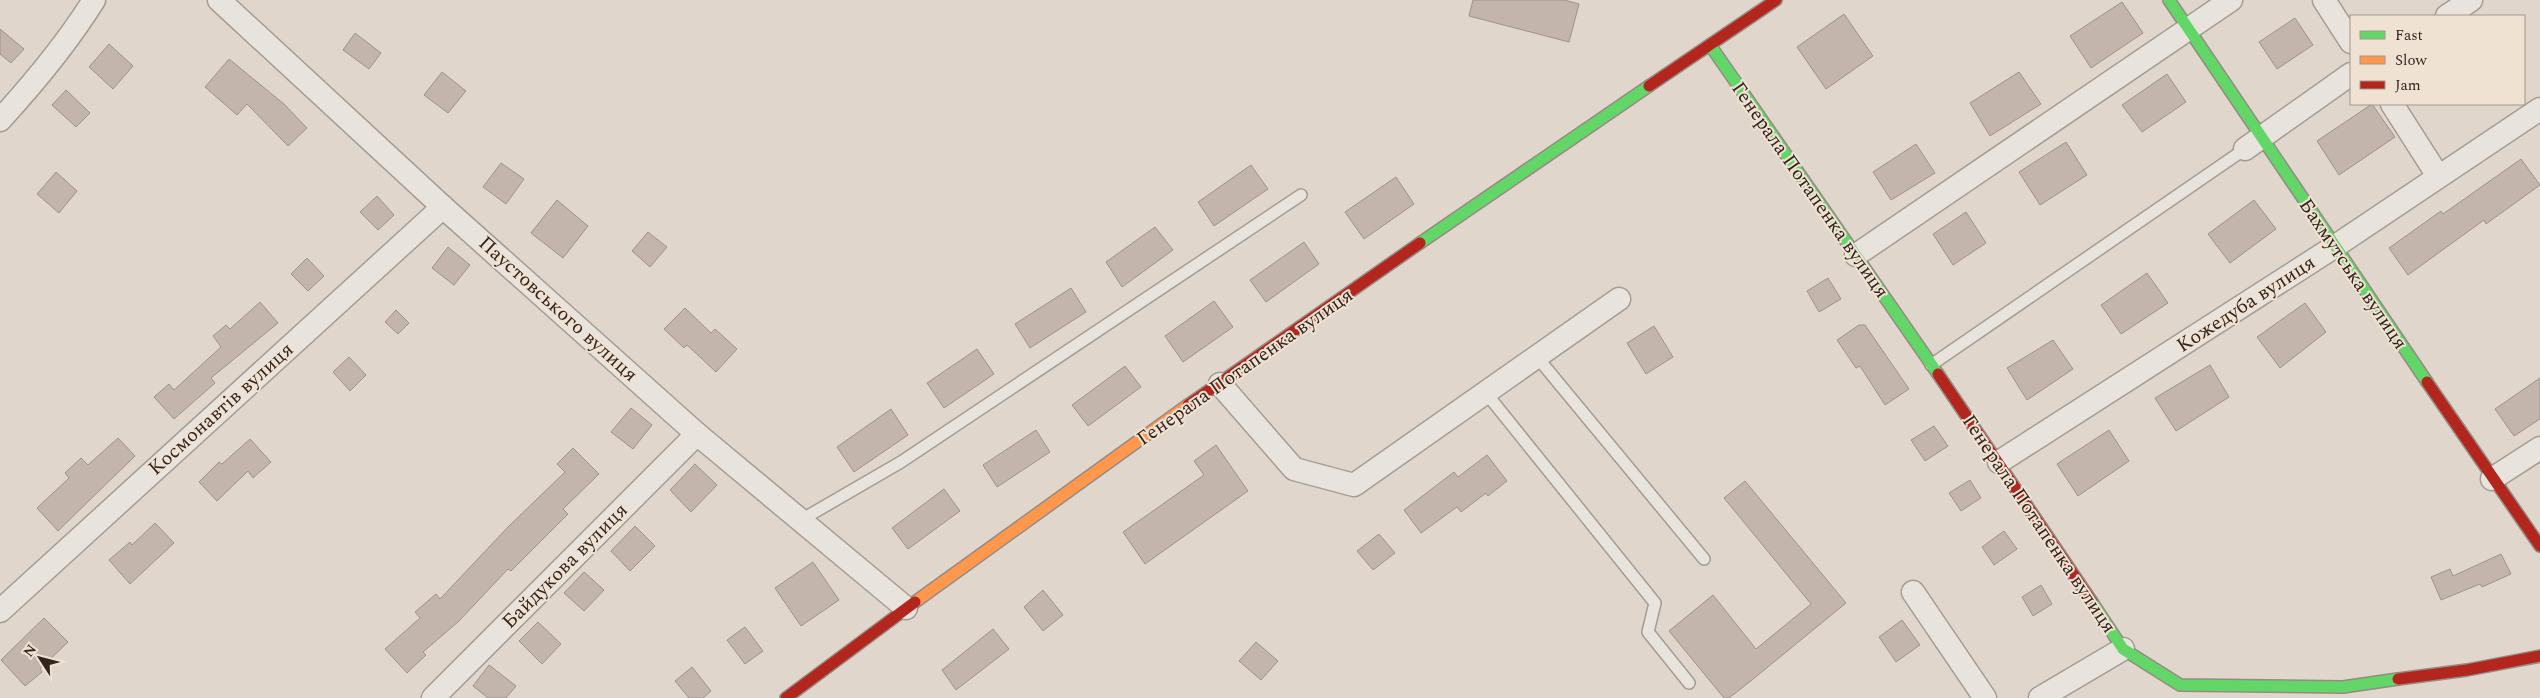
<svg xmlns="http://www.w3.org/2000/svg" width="2540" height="698" viewBox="0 0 2540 698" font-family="Spectral,serif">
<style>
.building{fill:#c3b4ac;stroke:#9f928b}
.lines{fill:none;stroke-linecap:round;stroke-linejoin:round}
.lane-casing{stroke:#a59c95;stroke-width:14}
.street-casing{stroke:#a59c95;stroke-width:25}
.fast-casing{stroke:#958b84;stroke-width:14}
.slow-casing{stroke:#958b84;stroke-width:14}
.jam-casing{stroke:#958b84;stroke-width:14}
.lane{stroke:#e8e3dc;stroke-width:11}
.street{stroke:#e8e3dc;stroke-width:22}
.fast{stroke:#63d668;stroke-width:11}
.slow{stroke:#ff974d;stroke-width:11}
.jam{stroke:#b3261e;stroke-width:11}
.labels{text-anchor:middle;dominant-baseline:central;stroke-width:4;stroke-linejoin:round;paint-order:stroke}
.street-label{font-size:20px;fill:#32241e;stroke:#f0e2d2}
</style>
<rect width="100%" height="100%" fill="#e0d6cb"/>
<g class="building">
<polygon points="1473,0 1564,0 1579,4 1569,42 1469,16"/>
<polygon points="2122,2 2143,33 2091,68 2070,36"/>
<polygon points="1844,14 1873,56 1826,89 1797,47"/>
<polygon points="2295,18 2313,45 2277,69 2259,42"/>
<polygon points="0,29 24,49 11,63 0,54"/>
<polygon points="355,33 381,53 369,69 343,50"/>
<polygon points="109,44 133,66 113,89 89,67"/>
<polygon points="229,59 284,104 307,128 288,146 247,104 237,115 205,87"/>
<polygon points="442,72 466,91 448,113 424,95"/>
<polygon points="2019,72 2041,104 1990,136 1970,103"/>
<polygon points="2167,74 2186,102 2142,132 2122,105"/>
<polygon points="66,90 90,113 76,127 52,105"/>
<polygon points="2372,104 2395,137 2339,175 2317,141"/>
<polygon points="2066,142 2087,175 2040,205 2019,172"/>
<polygon points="1916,144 1935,173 1891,200 1873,172"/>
<polygon points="2521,159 2540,185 2486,224 2484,220 2408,275 2389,248 2441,211 2443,214"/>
<polygon points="501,163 524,179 506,204 483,187"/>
<polygon points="1251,165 1268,189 1214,226 1198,202"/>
<polygon points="56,172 77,191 59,213 37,194"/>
<polygon points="1396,177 1414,204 1364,239 1345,212"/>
<polygon points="377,196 394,215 378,230 360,212"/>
<polygon points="557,200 588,226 563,258 531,233"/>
<polygon points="2254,200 2276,229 2230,263 2208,234"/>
<polygon points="1966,212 1986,243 1953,265 1933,234"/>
<polygon points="1155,227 1173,250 1122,287 1106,262"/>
<polygon points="648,232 667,247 650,267 632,251"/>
<polygon points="1304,242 1319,264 1266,302 1250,280"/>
<polygon points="448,247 470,265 454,285 432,268"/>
<polygon points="307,258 324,276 308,291 291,274"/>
<polygon points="2147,273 2168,303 2121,334 2101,305"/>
<polygon points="1828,278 1841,299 1819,312 1807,291"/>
<polygon points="1071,288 1086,312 1030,348 1015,324"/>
<polygon points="1214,301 1233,327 1183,362 1165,336"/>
<polygon points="260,302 278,323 211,378 215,383 174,419 154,397 169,384 174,390 221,347 213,336 226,325 230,329"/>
<polygon points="2305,303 2326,332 2280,368 2257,337"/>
<polygon points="685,308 711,333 715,329 737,349 716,372 687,345 684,348 664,329"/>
<polygon points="396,310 409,323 398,334 385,322"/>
<polygon points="1859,325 1865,325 1909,389 1885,405 1860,366 1856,368 1837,340"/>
<polygon points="1654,326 1673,357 1646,374 1627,343"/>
<polygon points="2053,340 2073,369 2027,400 2007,368"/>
<polygon points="977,349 994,374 944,408 927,383"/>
<polygon points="349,357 366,375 350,391 333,372"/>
<polygon points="2210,365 2229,397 2176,431 2155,398"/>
<polygon points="1125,366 1141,387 1088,426 1072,405"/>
<polygon points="2540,378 2540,419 2514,436 2495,409"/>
<polygon points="631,408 652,425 633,449 611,432"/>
<polygon points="891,409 908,435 854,472 837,447"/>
<polygon points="1934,426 1948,446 1925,461 1911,440"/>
<polygon points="1036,430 1050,452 997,487 983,465"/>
<polygon points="2109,430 2129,461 2078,496 2057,464"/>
<polygon points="118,438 135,456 58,531 37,508 69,478 65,473 81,458 88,465"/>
<polygon points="250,439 271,462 253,478 248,471 217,501 199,482 219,462 222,464"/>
<polygon points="1216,445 1248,491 1145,564 1123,532 1204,475 1194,461"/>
<polygon points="573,448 599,474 563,509 568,514 511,571 508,569 459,621 423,652 426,655 407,673 385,649 420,618 415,612 436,594 440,599 508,527 565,472 557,464"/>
<polygon points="1487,455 1507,481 1488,496 1486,493 1461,512 1457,507 1421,533 1404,510 1454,472 1458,477"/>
<polygon points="695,464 717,485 691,512 670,490"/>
<polygon points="1970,480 1981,498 1961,511 1949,493"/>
<polygon points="1745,481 1846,603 1752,680 1729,698 1724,698 1669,631 1713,595 1756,649 1811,604 1724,498"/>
<polygon points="944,489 960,511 908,549 892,528"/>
<polygon points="155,523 174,543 130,584 109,560 130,542 132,545"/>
<polygon points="635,526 655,546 630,571 611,551"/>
<polygon points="2004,531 2017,549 1994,565 1982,547"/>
<polygon points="1379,534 1395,553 1373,570 1357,551"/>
<polygon points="2501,554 2511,574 2482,587 2480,584 2441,600 2431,577 2450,569 2453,576"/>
<polygon points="813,562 839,600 801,626 775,588"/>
<polygon points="584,572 604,590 584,611 564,593"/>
<polygon points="2041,585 2052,604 2033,616 2022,597"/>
<polygon points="1043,590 1063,615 1043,631 1024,607"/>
<polygon points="44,618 68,642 40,669 42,672 25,686 1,660"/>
<polygon points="1902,620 1920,645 1896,662 1879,637"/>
<polygon points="538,622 561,644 542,664 519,641"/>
<polygon points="745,627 763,651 745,664 727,640"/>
<polygon points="993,629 1009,649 956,690 942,670"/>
<polygon points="1256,642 1278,661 1261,680 1239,661"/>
<polygon points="489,665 516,686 506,698 488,698 473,686"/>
<polygon points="692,667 711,691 703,698 689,698 675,681"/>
</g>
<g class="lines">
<g class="lane-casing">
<g id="lane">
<polyline points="1537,357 1704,559"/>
<polyline points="1931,365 2245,149"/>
<polyline points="1486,393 1655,603 1648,632 1689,683"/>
<polyline points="801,520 901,462 1301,195"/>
</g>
</g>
<g class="street-casing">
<g id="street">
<polyline points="219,0 443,207 697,434 906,608"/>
<polyline points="2324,0 2351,42"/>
<polyline points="2447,16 2471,0"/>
<polyline points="2392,104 2438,176"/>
<path d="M0,120C34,83 67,43 94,0"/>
<polyline points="2245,149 2351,74"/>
<polyline points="1856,255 2231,0"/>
<polyline points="1220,384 1294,469 1354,485 1619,299"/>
<polyline points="1999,462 2334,247 2540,109"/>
<polyline points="2492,479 2540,448"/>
<polyline points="1913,592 1985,698"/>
<polyline points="0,611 443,207"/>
<polyline points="433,698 697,434"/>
<polyline points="2040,698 2123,649"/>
</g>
</g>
<g class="fast-casing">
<g id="fast">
<polyline points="2169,0 2427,382"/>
<polyline points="1710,45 1938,374"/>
<polyline points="1420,243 1649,86"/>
<polyline points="2092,602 2123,649 2180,685 2343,687 2398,679"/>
</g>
</g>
<g class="slow-casing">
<polyline id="slow" points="915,602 1188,405"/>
</g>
<g class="jam-casing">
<g id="jam">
<polyline points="1649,86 1776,0"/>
<polyline points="1938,374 2092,602"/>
<polyline points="2427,382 2540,546"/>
<polyline points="1188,405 1420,243"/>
<polyline points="2398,679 2467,670 2540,656"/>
<polyline points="786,698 915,602"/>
</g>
</g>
<use href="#lane" class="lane"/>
<use href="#street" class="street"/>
<use href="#fast" class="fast"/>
<use href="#slow" class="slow"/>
<use href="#jam" class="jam"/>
</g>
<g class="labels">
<g class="street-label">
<text transform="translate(1810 190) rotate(55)">Генерала Потапенка вулиця</text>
<text transform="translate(2353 274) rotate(56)">Бахмутська вулиця</text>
<text transform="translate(2246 304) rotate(-33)">Кожедуба вулиця</text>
<text transform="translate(558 309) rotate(42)">Паустовського вулиця</text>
<text transform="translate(1245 367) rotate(-35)">Генерала Потапенка вулиця</text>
<text transform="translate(221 409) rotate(-42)">Космонавтів вулиця</text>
<text transform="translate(2039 524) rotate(56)">Генерала Потапенка вулиця</text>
<text transform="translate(565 566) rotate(-45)">Байдукова вулиця</text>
</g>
</g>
<rect x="2350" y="15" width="175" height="90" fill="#f0e2d2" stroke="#a4968a"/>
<rect x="2360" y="31" width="25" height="8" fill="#63d668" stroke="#a4968a"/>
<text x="2395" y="40" font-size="15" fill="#32241e">Fast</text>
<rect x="2360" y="56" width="25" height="8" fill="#ff974d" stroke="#a4968a"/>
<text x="2395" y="65" font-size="15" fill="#32241e">Slow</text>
<rect x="2360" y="81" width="25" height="8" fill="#b3261e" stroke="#a4968a"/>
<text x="2395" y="90" font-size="15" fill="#32241e">Jam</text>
<g transform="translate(40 658) rotate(306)" stroke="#f0e2d2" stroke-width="4" paint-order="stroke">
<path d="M0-4L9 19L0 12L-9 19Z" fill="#32241e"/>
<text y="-8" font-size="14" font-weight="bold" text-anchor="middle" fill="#32241e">N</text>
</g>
</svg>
